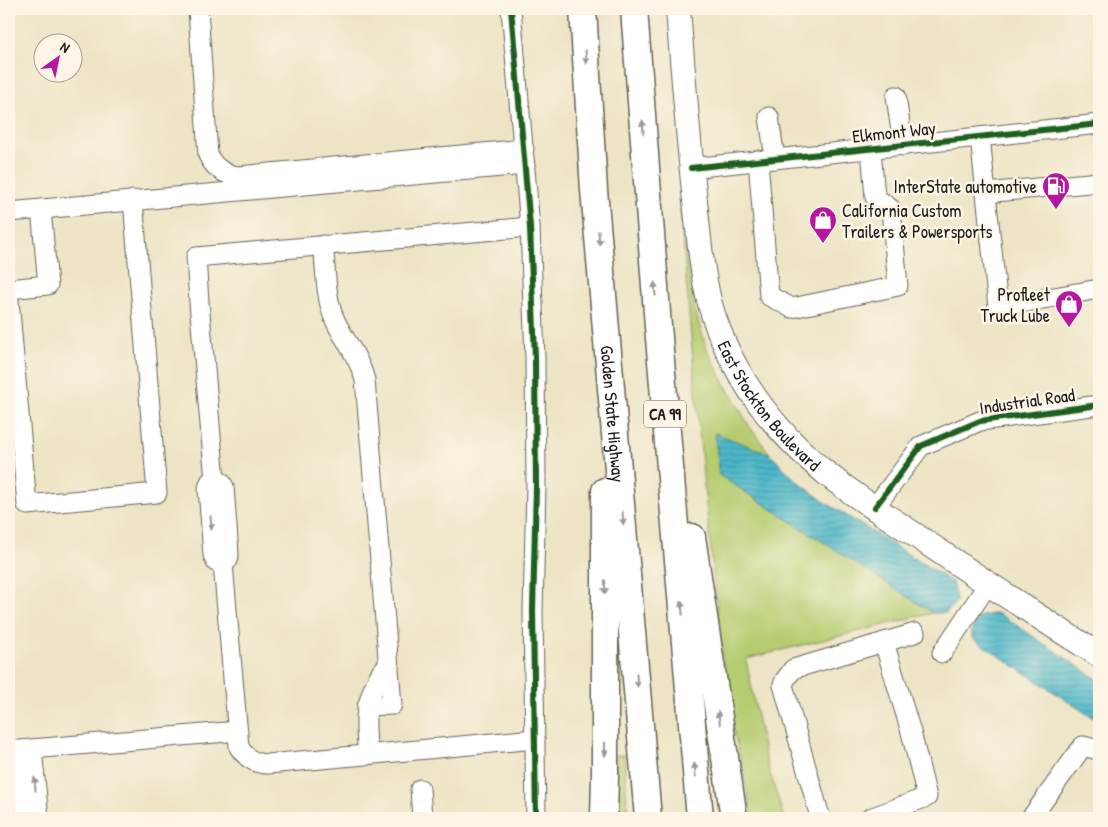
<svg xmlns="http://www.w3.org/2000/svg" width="1108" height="827" viewBox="0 0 1108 827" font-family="'Patrick Hand',sans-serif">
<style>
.grass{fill:#b5cc70;stroke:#687446}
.water{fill:url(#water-rules);stroke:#346a72}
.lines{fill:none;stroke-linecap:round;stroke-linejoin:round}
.minor-casing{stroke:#656257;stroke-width:21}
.major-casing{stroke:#656257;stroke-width:26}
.highway-casing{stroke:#656257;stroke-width:29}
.minor{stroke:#fff;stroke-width:19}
.major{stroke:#fff;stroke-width:24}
.highway{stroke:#fff;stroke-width:26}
.cycleway-casing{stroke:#fcf5e5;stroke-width:9}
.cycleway{stroke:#1b5e20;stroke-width:6}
.oneway{fill:#999}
.labels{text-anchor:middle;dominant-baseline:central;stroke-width:5;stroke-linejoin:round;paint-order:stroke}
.shield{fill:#fcf5e5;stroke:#5f5d58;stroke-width:1}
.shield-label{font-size:16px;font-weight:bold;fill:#1c1c1c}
.street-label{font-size:18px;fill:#1c1c1c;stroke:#fcf5e5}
.poi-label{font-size:18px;fill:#1c1c1c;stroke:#fcf5e5;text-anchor:end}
</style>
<defs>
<pattern id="water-rules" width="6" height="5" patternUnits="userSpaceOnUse" patternTransform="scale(1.25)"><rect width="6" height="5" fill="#4cb7c9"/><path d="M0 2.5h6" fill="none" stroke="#3e94a2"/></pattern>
</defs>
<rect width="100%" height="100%" fill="#fcf5e5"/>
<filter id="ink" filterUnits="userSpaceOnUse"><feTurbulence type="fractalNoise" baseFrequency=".02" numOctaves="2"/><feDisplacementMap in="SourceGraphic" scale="10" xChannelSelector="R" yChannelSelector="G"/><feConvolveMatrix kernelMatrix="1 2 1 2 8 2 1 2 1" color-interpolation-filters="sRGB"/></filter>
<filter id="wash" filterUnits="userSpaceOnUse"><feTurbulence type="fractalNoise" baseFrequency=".0096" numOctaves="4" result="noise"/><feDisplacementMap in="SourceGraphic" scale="20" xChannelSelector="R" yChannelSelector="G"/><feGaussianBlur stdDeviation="1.12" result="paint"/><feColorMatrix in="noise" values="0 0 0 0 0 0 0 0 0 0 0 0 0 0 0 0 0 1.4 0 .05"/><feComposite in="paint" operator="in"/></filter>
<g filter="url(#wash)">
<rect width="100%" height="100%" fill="#ece4c4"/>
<g class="grass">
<polygon points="680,209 695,311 707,349 727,388 750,427 770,454 715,434 719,475 933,613 746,659 765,757 784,818 753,818 734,732 723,664 703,476"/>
<polygon points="616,755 624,755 628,818 615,818"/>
</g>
<g class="water">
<polygon points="715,433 770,454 797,481 822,500 952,582 957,601 946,613 933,613 719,475"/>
<polygon points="998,613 1099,680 1099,722 972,638 972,628 978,617"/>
</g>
</g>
<g filter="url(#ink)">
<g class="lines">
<g class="minor-casing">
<g id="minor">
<path d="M198,9L208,155C214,168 225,175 239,176L524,149"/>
<polyline points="511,9 530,227 535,358 536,486 533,611 536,818"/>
<polyline points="896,96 903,146"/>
<polyline points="769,117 775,159"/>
<polyline points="980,137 998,307 1099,289"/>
<polyline points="758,160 769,296 792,308 898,286 891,209 875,197 871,149"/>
<polyline points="691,168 1099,124"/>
<polyline points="986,193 1099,182"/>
<polyline points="9,212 525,165"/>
<path d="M323,245C326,269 325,295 334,318C343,339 359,356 365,380L392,705L367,706"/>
<polyline points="9,289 48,285 41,209"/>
<polyline points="9,300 27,505 157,493 133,200"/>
<polyline points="215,480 199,302 196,257 530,227"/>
<polyline points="215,480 210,482 208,488 213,555 216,562 223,564"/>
<polyline points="215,480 221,482 224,487 229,554 228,560 223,564"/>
<polyline points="875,507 921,446 980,421 1099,405"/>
<path d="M223,564L239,747C246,758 254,764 268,764L535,739"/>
<polyline points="942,653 988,584"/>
<polyline points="32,749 39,818"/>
<polyline points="9,751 238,731"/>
<polyline points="17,751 23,818"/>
<path d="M368,755C365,724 363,710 377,680C380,674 382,669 389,666"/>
<polyline points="420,789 422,818"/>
<polyline points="822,818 819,813 783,685 785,680 793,669 915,633"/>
<polyline points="870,818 927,797 911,732 884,642"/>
<polyline points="1031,818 1083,746 1099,750"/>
</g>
</g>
<g class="major-casing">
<g id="major">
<path id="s1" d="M678,9C683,73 688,137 695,201C699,236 701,270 710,304C729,371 773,431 827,474C857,498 892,519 924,541C982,580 1040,618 1099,655"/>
</g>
</g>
<g class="highway-casing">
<g id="highway">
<path id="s2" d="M583,9L594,190L648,818"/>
<polyline points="634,9 658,326 700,818"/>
<polyline points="692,537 734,818"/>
<polyline points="604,818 605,775 605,491"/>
</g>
</g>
<use href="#minor" class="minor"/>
<use href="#major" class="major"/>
<use href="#highway" class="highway"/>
<g class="cycleway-casing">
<g id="cycleway">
<polyline points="511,9 530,227 535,358 536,486 533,611 536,818"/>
<polyline points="691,168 1099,124"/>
<polyline points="875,507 921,446 980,421 1099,405"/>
</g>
</g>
<use href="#cycleway" class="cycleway"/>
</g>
<defs><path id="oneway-solid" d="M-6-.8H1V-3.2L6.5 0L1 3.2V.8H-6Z" transform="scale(1.25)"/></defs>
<g class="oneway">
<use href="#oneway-solid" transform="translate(586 57) rotate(86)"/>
<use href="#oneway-solid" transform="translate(643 127) rotate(-94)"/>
<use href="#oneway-solid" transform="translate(599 238) rotate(85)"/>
<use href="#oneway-solid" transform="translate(655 289) rotate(-94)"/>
<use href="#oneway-solid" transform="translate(623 518) rotate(85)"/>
<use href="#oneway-solid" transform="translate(211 523) rotate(86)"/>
<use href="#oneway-solid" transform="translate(605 587) rotate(90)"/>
<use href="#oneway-solid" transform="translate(682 608) rotate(-95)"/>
<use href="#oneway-solid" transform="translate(637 680) rotate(85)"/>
<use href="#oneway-solid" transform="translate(719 718) rotate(-99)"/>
<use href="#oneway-solid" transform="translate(605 749) rotate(90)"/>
<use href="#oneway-solid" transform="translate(695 770) rotate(-95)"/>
<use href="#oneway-solid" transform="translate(35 784) rotate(-95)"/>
</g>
</g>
<defs>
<g id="fuel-pin" transform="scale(1.4375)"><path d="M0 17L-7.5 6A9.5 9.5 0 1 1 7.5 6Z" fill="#b5179e" stroke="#fcf5e5"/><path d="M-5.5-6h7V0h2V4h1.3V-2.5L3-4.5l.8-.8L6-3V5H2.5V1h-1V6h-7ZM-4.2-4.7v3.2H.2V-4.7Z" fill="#fff"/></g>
<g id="shop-pin" transform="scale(1.4375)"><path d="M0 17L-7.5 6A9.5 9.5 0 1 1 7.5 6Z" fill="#b5179e" stroke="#fcf5e5"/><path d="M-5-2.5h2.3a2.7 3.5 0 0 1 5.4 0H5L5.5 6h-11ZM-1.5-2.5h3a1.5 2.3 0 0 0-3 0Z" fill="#fff"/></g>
</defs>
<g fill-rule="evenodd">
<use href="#fuel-pin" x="1056" y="186"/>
<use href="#shop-pin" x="823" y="220"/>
<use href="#shop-pin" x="1069" y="304"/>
</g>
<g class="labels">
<rect class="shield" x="644" y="400.5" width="42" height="27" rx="4"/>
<g class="shield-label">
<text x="665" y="414">CA 99</text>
</g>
<g class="street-label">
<text transform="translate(894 132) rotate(-6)">Elkmont Way</text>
<text transform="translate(1027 401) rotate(-8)">Industrial Road</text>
<text stroke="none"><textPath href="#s1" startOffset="416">East Stockton Boulevard</textPath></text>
<text stroke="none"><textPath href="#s2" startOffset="406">Golden State Highway</textPath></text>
</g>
<g class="poi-label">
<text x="1037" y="186">InterState automotive</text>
<text x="842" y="210" text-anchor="start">California Custom<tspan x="842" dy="21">Trailers &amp; Powersports</tspan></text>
<text x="1050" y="294">Profleet<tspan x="1050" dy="21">Truck Lube</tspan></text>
</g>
</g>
<rect width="1108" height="827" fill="none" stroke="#fcf5e5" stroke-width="30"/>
<g transform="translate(58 58) rotate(33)"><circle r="24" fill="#fcf5e5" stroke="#a29e95"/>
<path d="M0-4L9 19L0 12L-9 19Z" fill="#b5179e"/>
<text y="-8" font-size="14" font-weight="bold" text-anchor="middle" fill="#1c1c1c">N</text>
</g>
</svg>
